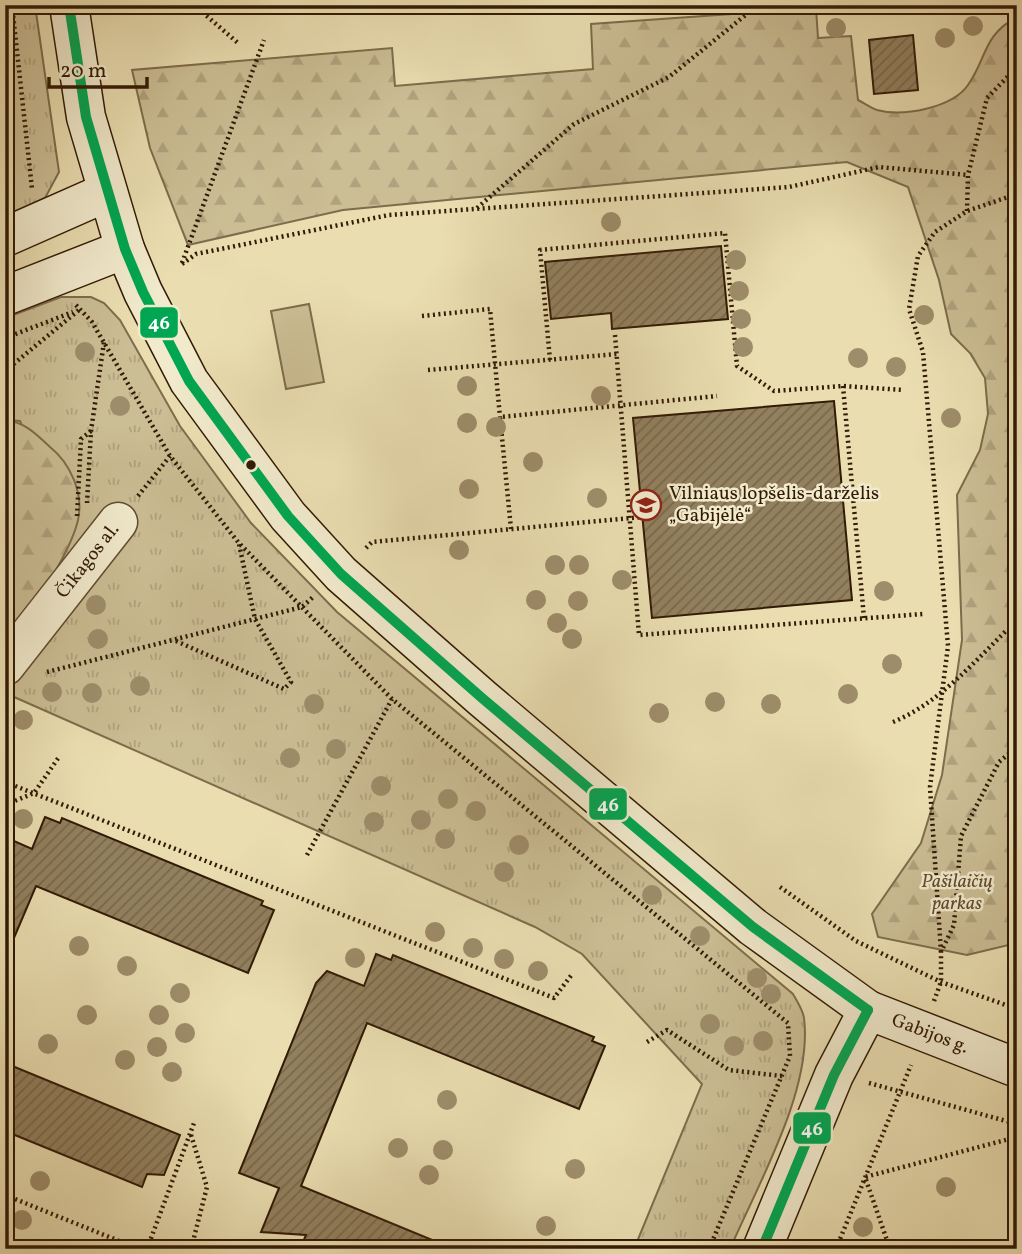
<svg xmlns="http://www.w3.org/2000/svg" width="1022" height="1254" viewBox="0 0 1022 1254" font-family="Vollkorn,serif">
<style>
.grass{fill:url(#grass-tufts);stroke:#7e6c4c;stroke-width:2}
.forest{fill:url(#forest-firs);stroke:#7e6c4c;stroke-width:2}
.pitch{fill:#cbbd94;stroke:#7e6c4c;stroke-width:2}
.building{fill:url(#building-hatch);stroke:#321a05;stroke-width:2}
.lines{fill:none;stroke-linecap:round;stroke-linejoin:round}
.street-casing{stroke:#604b30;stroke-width:41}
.secondary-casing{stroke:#321a05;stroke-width:41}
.path{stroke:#321a05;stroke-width:4.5;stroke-dasharray:2 3.5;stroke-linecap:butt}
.street{stroke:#f1eacc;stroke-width:38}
.secondary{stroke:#f1eacc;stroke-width:38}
.bus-1-casing{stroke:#f1eacc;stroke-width:16}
.bus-1{stroke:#00a651;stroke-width:10}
.tree{fill:#9e8d6a}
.bus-dot{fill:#321a05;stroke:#f1eacc;stroke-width:2.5}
.labels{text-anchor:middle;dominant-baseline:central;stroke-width:5;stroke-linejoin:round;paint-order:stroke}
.poi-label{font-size:19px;fill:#321a05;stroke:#f1eacc;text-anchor:start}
.street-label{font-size:19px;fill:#321a05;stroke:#f1eacc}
.park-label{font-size:19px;font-style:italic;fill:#604b30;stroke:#f1eacc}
.line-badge{stroke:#f1eacc;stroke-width:2.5}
.badge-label{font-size:19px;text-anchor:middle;font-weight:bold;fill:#fff}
</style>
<defs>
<pattern id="grass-tufts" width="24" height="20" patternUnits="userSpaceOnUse" patternTransform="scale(1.75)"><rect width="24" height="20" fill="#cbbd94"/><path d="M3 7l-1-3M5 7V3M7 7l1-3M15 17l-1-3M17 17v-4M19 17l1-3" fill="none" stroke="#afa27e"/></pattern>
<pattern id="forest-firs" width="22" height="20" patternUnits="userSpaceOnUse" patternTransform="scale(1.75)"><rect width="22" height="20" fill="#cbbd94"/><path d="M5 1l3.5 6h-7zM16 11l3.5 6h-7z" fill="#afa27e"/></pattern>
<pattern id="building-hatch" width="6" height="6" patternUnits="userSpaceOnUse" patternTransform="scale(1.75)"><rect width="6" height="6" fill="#92805e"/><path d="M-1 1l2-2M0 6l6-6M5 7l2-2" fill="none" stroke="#78684c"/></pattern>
</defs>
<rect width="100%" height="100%" fill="#eadeb1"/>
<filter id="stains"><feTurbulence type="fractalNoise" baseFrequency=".00286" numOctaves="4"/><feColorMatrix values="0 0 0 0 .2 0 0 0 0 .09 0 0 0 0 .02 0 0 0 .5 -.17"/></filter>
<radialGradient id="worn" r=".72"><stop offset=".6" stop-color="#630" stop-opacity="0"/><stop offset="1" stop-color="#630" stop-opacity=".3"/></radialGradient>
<g class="grass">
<polygon points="5,5 35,5 59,172 45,198 5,217"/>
<path d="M61,297H91L104,303L120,320L180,426L251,523L337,612L793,994C797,1001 803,1010 804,1018C813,1089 758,1184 730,1249H634L702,1084L582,954L535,927L5,693V653L67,546L20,421L5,420V318Z"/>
</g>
<g class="forest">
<path d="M816,8L818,38L851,36L858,100C864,103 871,108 877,110C903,117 952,108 968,85C987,58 983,35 1017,17V943L967,955L878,937L872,914L921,843L942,775L962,640L957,495L980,450L988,414L985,378L970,353L951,334L939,280L908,187L847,162L343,210L188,245L150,148L132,70L392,48L395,86L593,69L591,24Z"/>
<path d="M5,420C25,422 36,434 50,447C70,463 84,493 78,520C70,556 25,619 5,653Z"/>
</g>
<polygon class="pitch" points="309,304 324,382 286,389 271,311"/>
<g class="building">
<polygon points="913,35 918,90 874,94 869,40"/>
<polygon points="721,246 728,319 612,329 611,313 551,319 545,262"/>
<polygon points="834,401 852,600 652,618 633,418"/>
<polygon points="45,817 60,823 62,818 263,901 261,905 274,910 248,973 36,886 5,959 5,837 32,849"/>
<polygon points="376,954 391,960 393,955 594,1037 592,1041 605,1046 579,1109 367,1023 301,1186 454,1249 300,1249 306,1235 261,1232 279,1188 239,1173 316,983 327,971 364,986"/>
<polygon points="5,1063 180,1135 164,1175 147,1174 142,1187 5,1131"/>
</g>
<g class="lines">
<g class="street-casing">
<polyline id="street" points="5,666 118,522"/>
</g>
<g class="secondary-casing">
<g id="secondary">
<polyline points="69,5 86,117 125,249 143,292 189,381 288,516 341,574 482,698 753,927 868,1010 1017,1068"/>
<polyline points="5,237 107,192"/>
<polyline points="5,296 125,249"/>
<polyline points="762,1249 834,1075 868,1010"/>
</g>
</g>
<g class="path">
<polyline points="12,5 32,189"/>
<polyline points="194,5 238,43"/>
<polyline points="477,208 574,124 669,77 758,5"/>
<polyline points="967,211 968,175 987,98 1017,67"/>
<polyline points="182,263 264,40"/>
<polyline points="182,264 196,254 389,215 789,187 879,167 968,175"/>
<polyline points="76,305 92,322 170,456 238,542 392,699 788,1023 790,1056 709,1249"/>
<polyline points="422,316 490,309 500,417"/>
<polyline points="615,335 639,635 923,614"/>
<polyline points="5,338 73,312"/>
<polyline points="550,360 540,250 725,233 737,366 774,391 843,386 903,390"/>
<polyline points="428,370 617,354"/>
<polyline points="5,371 79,310"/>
<polyline points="843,386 864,618"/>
<polyline points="138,496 170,456"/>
<polyline points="87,503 91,431 104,342"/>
<polyline points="77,516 81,439 91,431"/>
<polyline points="511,529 500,417 717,396"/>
<polyline points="366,548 372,542 642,517"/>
<polyline points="176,641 284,689 291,682 255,619 239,544"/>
<polyline points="47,672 302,607 313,597"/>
<path d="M893,722C939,703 972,664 1007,630L1017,629"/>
<polyline points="5,782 554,998 573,973"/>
<polyline points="5,805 34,793 59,757"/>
<polyline points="307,855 392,699"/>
<polyline points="780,887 856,941 941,982 1017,1009"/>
<polyline points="941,952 930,787 948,646 923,352 909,309 918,256 935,232 967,211 1017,194"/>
<polyline points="934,1001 941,982 941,952 954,925 961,836 999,762 1017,747"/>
<polyline points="647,1042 667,1030 729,1070 782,1076"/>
<polyline points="869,1083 1017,1124"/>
<polyline points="191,1135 207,1187 191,1249"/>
<polyline points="5,1195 139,1249"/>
<polyline points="147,1249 194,1123"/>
<polyline points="836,1249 911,1065"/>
<polyline points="890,1249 865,1177 1017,1137"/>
</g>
<use href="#street" class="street"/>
<use href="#secondary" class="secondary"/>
<g class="bus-1-casing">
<g id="bus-1">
<polyline points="69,5 86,117 125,249 143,292 189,381 288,516 341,574 482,698 753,927 868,1010"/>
<polyline points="762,1249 834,1075 868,1010"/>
</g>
</g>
<use href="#bus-1" class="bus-1"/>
</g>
<g class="tree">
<circle cx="973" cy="26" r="10"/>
<circle cx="836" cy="28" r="10"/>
<circle cx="945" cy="38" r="10"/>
<circle cx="611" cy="222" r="10"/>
<circle cx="736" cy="260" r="10"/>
<circle cx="739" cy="291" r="10"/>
<circle cx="924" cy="315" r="10"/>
<circle cx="741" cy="319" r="10"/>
<circle cx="743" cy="347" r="10"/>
<circle cx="85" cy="352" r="10"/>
<circle cx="858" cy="358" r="10"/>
<circle cx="896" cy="367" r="10"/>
<circle cx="467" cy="386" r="10"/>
<circle cx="601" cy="396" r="10"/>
<circle cx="120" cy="406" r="10"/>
<circle cx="951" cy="418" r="10"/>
<circle cx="467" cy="423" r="10"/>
<circle cx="496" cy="427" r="10"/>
<circle cx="533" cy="462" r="10"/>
<circle cx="469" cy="489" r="10"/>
<circle cx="597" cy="498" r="10"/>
<circle cx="459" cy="550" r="10"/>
<circle cx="555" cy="565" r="10"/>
<circle cx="579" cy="565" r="10"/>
<circle cx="622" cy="580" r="10"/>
<circle cx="884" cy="591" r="10"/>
<circle cx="536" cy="600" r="10"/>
<circle cx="578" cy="601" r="10"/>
<circle cx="96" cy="605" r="10"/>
<circle cx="557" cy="623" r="10"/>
<circle cx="98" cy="639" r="10"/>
<circle cx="572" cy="639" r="10"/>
<circle cx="892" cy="664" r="10"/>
<circle cx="140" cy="686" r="10"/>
<circle cx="52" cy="692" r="10"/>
<circle cx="92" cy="693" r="10"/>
<circle cx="848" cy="694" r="10"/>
<circle cx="715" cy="702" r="10"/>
<circle cx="314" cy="704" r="10"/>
<circle cx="771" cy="704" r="10"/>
<circle cx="659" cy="713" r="10"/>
<circle cx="23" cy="720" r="10"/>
<circle cx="336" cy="749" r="10"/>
<circle cx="290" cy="758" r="10"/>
<circle cx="381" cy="786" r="10"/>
<circle cx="448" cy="799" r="10"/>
<circle cx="476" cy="811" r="10"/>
<circle cx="23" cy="819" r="10"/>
<circle cx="421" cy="820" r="10"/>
<circle cx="374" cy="822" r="10"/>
<circle cx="445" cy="839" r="10"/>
<circle cx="519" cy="845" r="10"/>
<circle cx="504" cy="872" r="10"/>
<circle cx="652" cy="895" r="10"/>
<circle cx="435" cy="932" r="10"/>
<circle cx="700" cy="936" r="10"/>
<circle cx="79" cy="946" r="10"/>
<circle cx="473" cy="948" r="10"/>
<circle cx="355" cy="958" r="10"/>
<circle cx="504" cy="959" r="10"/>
<circle cx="127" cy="966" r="10"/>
<circle cx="538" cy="971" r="10"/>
<circle cx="757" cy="978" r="10"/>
<circle cx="180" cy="993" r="10"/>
<circle cx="771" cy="994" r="10"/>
<circle cx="87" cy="1015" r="10"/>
<circle cx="159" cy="1015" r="10"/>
<circle cx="710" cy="1024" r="10"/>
<circle cx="185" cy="1033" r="10"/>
<circle cx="763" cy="1041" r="10"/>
<circle cx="48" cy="1044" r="10"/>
<circle cx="734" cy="1046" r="10"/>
<circle cx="157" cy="1047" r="10"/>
<circle cx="125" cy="1060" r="10"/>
<circle cx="172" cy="1072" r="10"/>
<circle cx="447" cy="1100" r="10"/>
<circle cx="398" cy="1148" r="10"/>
<circle cx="443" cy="1150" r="10"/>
<circle cx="575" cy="1169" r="10"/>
<circle cx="429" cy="1175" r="10"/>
<circle cx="40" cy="1181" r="10"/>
<circle cx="946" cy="1187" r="10"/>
<circle cx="22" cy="1220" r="10"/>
<circle cx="546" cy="1226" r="10"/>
<circle cx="863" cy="1227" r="10"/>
</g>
<defs>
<g id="school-ring" transform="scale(1.575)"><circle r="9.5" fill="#f1eacc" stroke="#8f2418" stroke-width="1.5"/><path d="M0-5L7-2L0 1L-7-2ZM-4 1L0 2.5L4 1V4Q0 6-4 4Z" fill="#8f2418"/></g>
</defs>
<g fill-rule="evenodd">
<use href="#school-ring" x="646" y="505"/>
</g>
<circle class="bus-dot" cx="251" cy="465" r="6"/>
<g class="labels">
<g class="poi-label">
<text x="669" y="494">Vilniaus lopšelis-darželis<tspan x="669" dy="22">„Gabijėlė“</tspan></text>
</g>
<g class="street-label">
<text transform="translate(88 561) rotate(-52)">Čikagos al.</text>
<text transform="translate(930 1034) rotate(21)">Gabijos g.</text>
</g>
<g class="park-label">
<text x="957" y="882">Pašilaičių<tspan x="957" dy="22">parkas</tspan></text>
</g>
</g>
<g class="line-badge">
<rect x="139" y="306" width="40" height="33" rx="7" fill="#00a651"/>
<rect x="588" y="787" width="40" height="34" rx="7" fill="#00a651"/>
<rect x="792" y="1111" width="40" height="34" rx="7" fill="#00a651"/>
</g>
<g class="badge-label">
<text x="159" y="329">46</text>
<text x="608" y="811">46</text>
<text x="812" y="1135">46</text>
</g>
<rect width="1022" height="1254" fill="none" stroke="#eadeb1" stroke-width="28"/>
<rect x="7" y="7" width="1008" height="1240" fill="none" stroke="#321a05" stroke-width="3.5"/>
<rect x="14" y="14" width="994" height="1226" fill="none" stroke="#321a05" stroke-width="2"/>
<path d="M49 77v10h98v-10" fill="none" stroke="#321a05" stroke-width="3.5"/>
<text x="60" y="77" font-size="21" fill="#321a05" stroke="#f1eacc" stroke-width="5" paint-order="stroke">20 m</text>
<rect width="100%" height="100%" filter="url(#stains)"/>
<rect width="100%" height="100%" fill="url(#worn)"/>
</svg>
